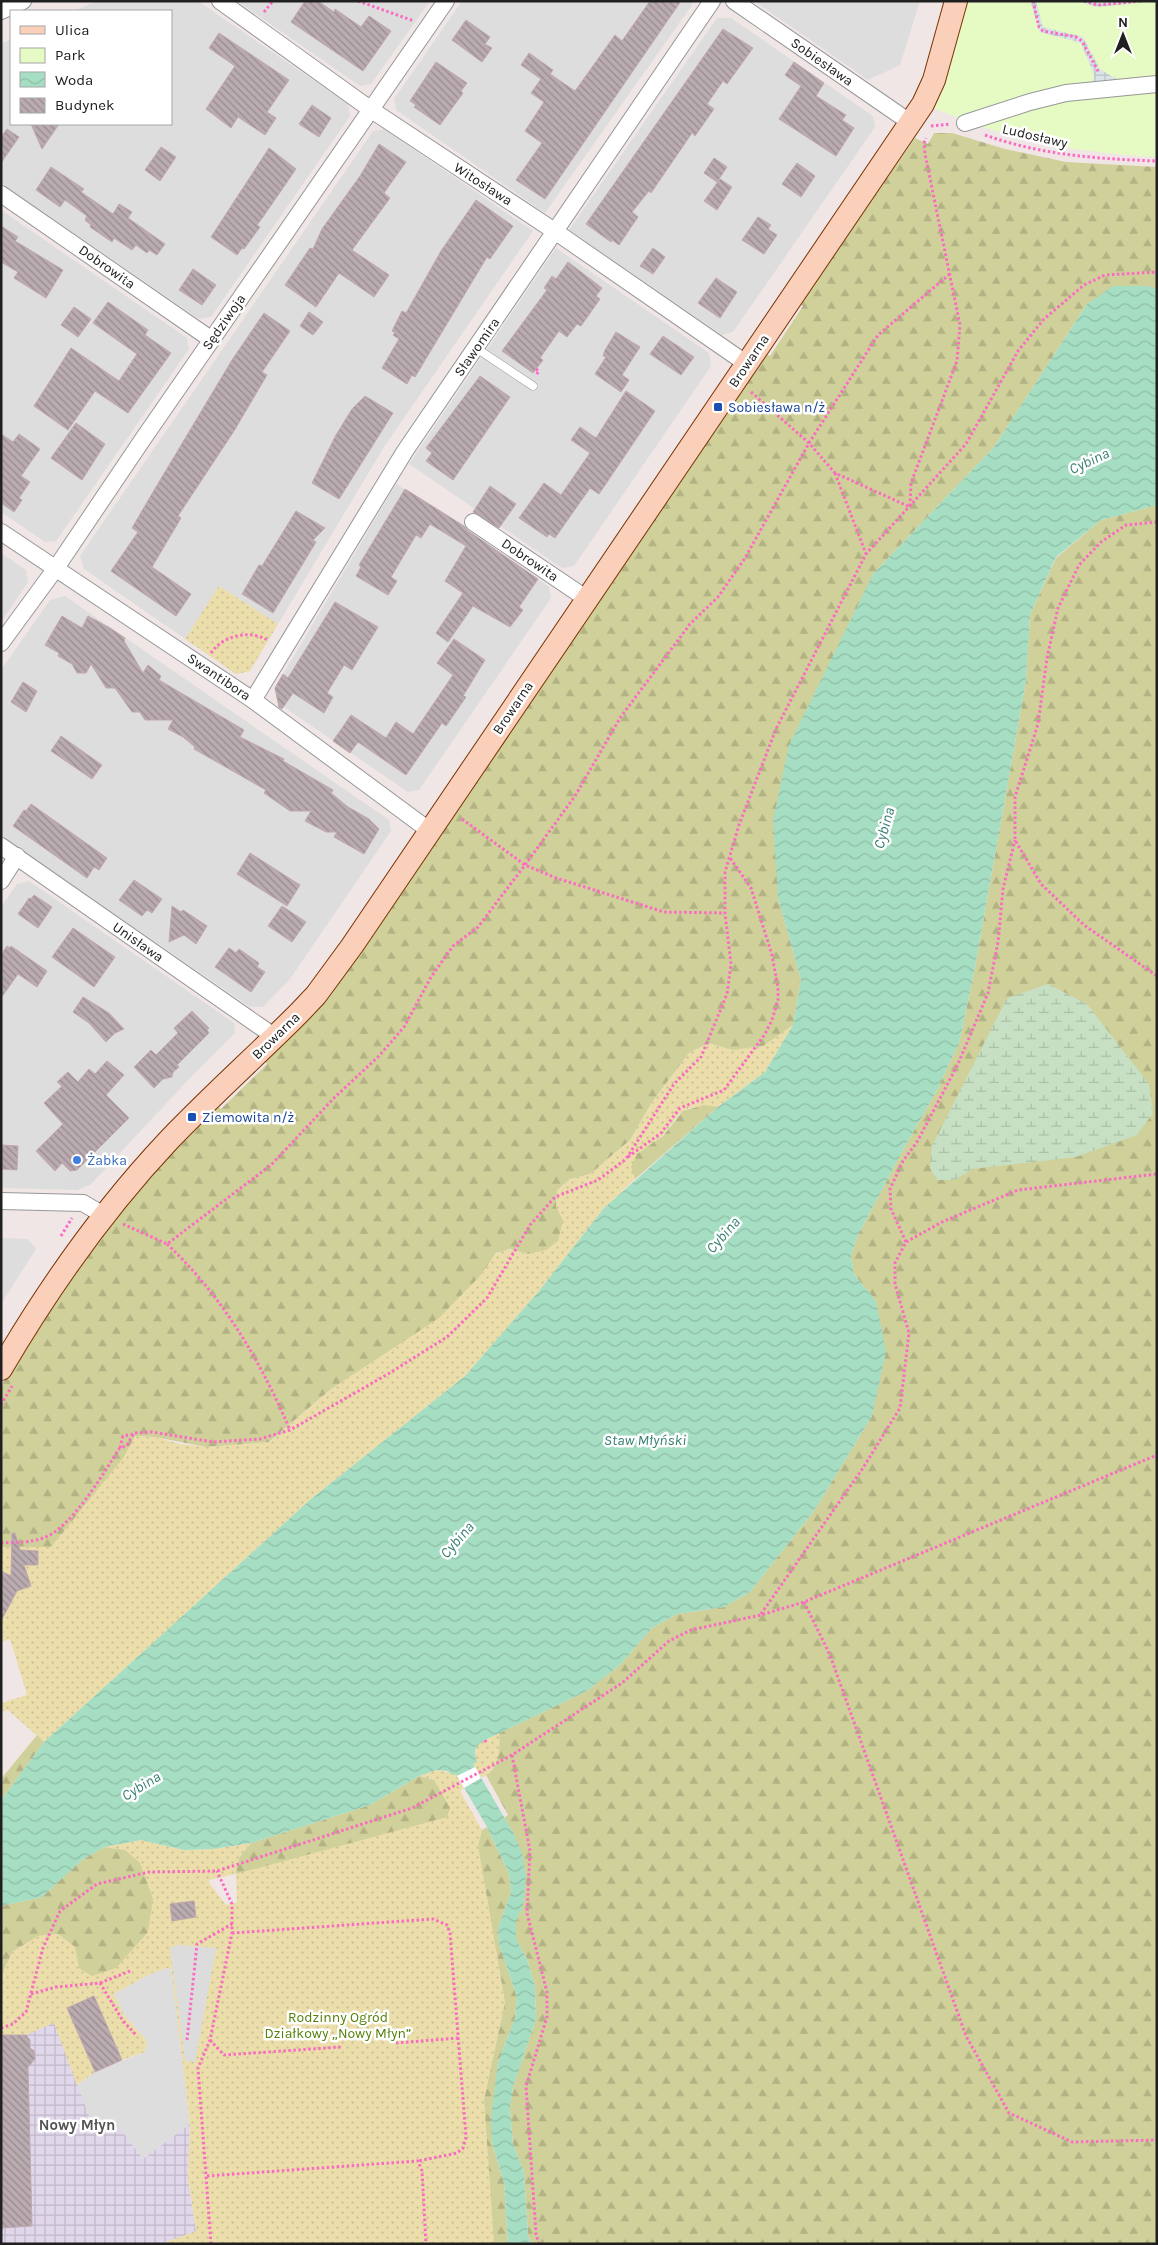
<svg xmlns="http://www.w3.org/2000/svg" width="1158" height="2245" viewBox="0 0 1158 2245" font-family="Karla,sans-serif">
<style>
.residential{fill:#dedddd}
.industrial{fill:url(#industrial-grid)}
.grass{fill:url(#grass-dots);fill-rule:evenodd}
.forest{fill:url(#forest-firs)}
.wetland{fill:url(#wetland-marsh)}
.park{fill:#e6fac3}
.parking{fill:#dcdcdc}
.plaza{fill:url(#plaza-grid)}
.water{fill:url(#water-waves)}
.pier{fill:#fff}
.building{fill:url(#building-back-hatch);stroke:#c2a8af}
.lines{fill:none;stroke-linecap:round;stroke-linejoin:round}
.lane-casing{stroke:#979797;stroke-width:9}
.street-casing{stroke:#979797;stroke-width:18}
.secondary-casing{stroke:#7a3203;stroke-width:24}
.path{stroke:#fc6bc3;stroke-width:3;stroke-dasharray:2.5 2.5;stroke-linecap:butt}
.lane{stroke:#fff;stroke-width:8}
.street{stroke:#fff;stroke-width:16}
.secondary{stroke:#fbd0ba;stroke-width:22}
.transit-dot{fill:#1a4fb4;stroke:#fff;stroke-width:2}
.shop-dot{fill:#3f7fe0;stroke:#fff;stroke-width:2}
.labels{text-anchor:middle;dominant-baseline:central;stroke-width:5;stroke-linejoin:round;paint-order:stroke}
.street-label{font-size:14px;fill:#202020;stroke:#fff}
.transit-label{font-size:14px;fill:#164399;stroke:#fff;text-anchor:start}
.shop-label{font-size:14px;fill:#366cbe;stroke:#fff;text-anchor:start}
.park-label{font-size:14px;fill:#55810a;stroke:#fff}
.water-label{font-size:15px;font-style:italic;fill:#398172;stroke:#fff}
.neighbourhood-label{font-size:15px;font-weight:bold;fill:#535353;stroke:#fff}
</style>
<defs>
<pattern id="industrial-grid" width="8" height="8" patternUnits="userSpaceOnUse" patternTransform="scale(1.25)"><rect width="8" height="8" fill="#e0d8ea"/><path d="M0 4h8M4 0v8" fill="none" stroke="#c0b9c8"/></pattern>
<pattern id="grass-dots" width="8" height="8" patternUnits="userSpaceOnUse" patternTransform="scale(1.25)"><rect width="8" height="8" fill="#ebdeab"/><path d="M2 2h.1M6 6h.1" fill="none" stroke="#c9be93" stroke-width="1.8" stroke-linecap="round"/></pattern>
<pattern id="forest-firs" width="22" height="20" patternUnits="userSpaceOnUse" patternTransform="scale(1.25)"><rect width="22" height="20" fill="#d0d09a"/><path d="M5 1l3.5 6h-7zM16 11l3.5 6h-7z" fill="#b2b284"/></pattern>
<pattern id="wetland-marsh" width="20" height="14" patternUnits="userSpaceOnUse" patternTransform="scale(1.25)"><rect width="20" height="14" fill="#c7dfc2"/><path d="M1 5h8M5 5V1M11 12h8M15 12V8" fill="none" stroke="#abbfa6"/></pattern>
<pattern id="plaza-grid" width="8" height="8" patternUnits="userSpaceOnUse" patternTransform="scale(1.25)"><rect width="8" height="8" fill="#dae3e6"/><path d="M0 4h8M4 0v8" fill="none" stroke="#bbc2c5"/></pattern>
<pattern id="water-waves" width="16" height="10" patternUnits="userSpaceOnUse" patternTransform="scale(1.25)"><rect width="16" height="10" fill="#a6dec3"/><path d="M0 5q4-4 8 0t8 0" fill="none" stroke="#8fbea7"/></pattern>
<pattern id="building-back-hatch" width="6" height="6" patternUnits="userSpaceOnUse" patternTransform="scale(1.25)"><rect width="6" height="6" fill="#baabb0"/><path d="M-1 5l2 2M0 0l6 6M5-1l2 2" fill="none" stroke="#978b8f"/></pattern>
</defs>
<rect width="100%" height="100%" fill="#f0e6e6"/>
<g class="residential">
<polygon points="96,1 198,1 348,104 350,116 211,317 199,319 1,183 1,44 11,39 11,124 171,124 171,11 74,11"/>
<polygon points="237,1 430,1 371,84 360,86"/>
<polygon points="462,1 691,1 692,5 545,213 396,110 394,99"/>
<polygon points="754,1 920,1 900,65 868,80"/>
<polygon points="717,18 731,18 873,116 875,127 733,332 722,335 569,230"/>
<polygon points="384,129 533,231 384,447 250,671 236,674 84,569 80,556 373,131"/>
<polygon points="1,210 187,338 189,349 56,541 45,542 1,512"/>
<polygon points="556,248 709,353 711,366 574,566 562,568 409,464"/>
<polygon points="396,484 443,512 549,587 551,598 419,790 408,792 278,703 275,688"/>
<polygon points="1,553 26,570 28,582 1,622"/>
<polygon points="65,596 389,820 391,831 290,979 263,1007 250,1007 1,836 1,670 50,600"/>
<polygon points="29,881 234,1023 235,1033 190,1078 91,1184 77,1190 1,1188 1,907 17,884"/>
<polygon points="1,1238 28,1239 36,1249 1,1304"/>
<polygon points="171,1967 190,2124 143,2159 113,2119 95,2133 77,2085 95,2072 145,2052 147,2041 124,2015 114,1994 152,1973"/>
</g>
<polygon class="industrial" points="54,2022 95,2132 113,2119 143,2159 190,2124 188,2178 196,2232 161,2244 1,2244 1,2035 26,2035"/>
<g class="grass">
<polygon points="219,586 278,624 250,671 236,674 185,639"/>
<path d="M793,1025L765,1072L718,1107C707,1106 694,1105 684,1111C675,1116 670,1128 663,1135C647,1151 627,1151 635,1179L604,1208L539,1291L465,1376L311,1499L44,1742L8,1710L1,1712V1703L27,1695L10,1639L1,1642V1621L17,1591L31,1586L1,1571V1547L8,1546L124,1457L135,1436L155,1437L180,1444L206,1447L270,1442L331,1389L480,1276C496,1253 497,1244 527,1254L563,1220L556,1207L557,1190L570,1179L590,1174L630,1140L652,1102L689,1053L708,1043L733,1050L763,1046Z"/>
<path d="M499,1733C500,1753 500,1768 481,1778L473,1764L477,1745Z"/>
<path d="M436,1770L456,1774L464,1788L460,1791L482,1830L478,1846L505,2002L484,2100L494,2244H161L196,2231L188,2178L190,2124L171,1967L152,1973L114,1994L124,2015L147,2041L145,2052L122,2060L94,1996L68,2008L95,2072L77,2085L54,2023L26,2035H1V1977L12,1952L38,1936L58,1934L76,1947L79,1968L125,1850L104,1847L141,1840L184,1850L213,1849L251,1843L239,1858L237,1874L434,1780L419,1776ZM236,1874L237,1902L226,1905L210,1884L209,1880Z"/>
</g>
<g class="forest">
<polygon points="934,133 952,133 1005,149 1066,162 1157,167 1157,289 1148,286 1087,304 994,447 873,574 778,898 801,980 793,1025 763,1046 733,1050 708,1043 689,1053 652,1102 630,1140 590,1174 570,1179 557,1190 556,1207 563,1220 558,1241 546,1250 527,1254 510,1249 496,1253 480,1276 439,1318 331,1389 269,1442 206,1447 155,1437 135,1436 124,1457 51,1547 1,1547 1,1386 75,1269 143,1183 217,1105 221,1109 267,1064 263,1060 765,353 770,356 803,306 799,303 915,138 928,144"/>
<path d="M1157,505V2244H531L528,2235L524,2172L513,2144L510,2109L513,2087L536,2019L535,1987L527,1959L516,1939V1921L523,1905L514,1834L504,1818L508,1815L486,1775C500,1767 500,1748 499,1733L587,1691L621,1664L652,1628L677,1614L724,1607L750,1592L814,1511L872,1416L876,1301L854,1274L851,1256L857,1237L904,1148L936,1092L959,1043L974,973L1026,681L1030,615L1056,558L1101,520Z"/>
<polygon points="704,1105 718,1107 635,1179 631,1167 637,1154 663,1136 683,1111"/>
<polygon points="37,1735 44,1742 1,1800 1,1779"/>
<polygon points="419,1776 434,1780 450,1808 447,1817 236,1874 239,1858 251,1843 370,1805"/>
<polygon points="487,1827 509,1874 511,1892 498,1928 499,1944 517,1997 515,2018 498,2062 492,2142 504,2183 508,2244 494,2244 484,2100 505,2002 478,1846 482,1830"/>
<polygon points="104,1847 125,1850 140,1863 153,1899 148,1932 116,1968 92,1976 79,1968 75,1947 58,1934 38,1936 12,1952 1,1977 1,1906 42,1897 82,1860"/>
</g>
<polygon class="wetland" points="1048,984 1087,1004 1149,1084 1153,1113 1137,1135 1076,1157 972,1169 955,1180 937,1180 930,1168 932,1146 1007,998"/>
<path class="park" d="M964,1H1157V157C1105,154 1052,148 1002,133C978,126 954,116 931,107Z"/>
<g class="parking">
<polygon points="92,1153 107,1166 91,1184 77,1190 70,1189 70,1171"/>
<polygon points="180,1945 216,1948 195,2062 185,2061 170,1947"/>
</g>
<g class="plaza">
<polygon points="1030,1 1036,1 1043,27 1083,37 1100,69 1121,82 1093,84 1094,75 1081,43 1040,32"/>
<polygon points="1078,1 1095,2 1153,1 1098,7"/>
</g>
<path class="water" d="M1113,286H1148L1157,289V505L1101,520L1056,557L1030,615L1026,681L974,973L959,1043L936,1092L904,1148L857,1237L851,1256L854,1274L876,1301L886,1352L872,1416L814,1511L750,1592L724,1607L677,1614L652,1628L621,1664L587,1691L485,1740C475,1746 473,1750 477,1762L473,1764L514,1834L522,1853L526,1876L523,1906L516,1921V1939L527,1959L535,1987L536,2019L513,2087L510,2109L513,2144L524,2172L528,2235L531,2244H508L504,2183L492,2142L491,2118L498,2062L515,2018L517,1997L499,1944L498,1928L511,1892L509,1874L487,1827L456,1774L453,1775L447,1771L436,1770L419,1776L370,1805L251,1843L213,1849L184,1850L141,1840L104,1847L82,1860L42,1897L1,1906V1800L44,1742L311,1499L465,1376L539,1291L604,1208L718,1107L765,1072L793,1025L801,980L778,898L773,820L789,745L873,574L994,447L1087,304Z"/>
<polygon class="pier" points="475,1767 481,1778 464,1788 457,1776"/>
<g class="building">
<polygon points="305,1 318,1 334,12 335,9 361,27 369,16 391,31 363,71 291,22"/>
<polygon points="650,1 681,1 545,199 516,180 542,143 525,131 544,102 531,93 541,79 521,65 529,53 553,70 550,74 575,91 615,35 622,41"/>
<polygon points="466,20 490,37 485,44 492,48 482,62 452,40"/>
<polygon points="723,29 753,48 727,84 723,81 707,104 714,109 695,136 692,133 651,193 649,191 632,212 638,217 619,245 612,240 611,242 586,224"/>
<polygon points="219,33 289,80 267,112 276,118 265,135 238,117 231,128 206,109 235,66 209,48"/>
<polygon points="436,62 467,83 461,91 463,93 440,125 414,107 416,105 410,101"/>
<polygon points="794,62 824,83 816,96 846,115 842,120 854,128 836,156 779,119 801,86 785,75"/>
<polygon points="312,105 331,118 319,137 299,124"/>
<polygon points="31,124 59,124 42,149"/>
<polygon points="7,129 19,137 1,163 1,137"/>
<polygon points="379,144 406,162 384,193 390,198 352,250 389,275 374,297 339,273 316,307 285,285 310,248 313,249 322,229 360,176"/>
<polygon points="161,147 176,157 160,181 145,170"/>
<polygon points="269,148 296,169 263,217 257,225 260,227 244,249 242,248 237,255 211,237"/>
<polygon points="714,158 727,167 717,182 704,173"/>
<polygon points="797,163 815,176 801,197 782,184"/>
<polygon points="51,167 84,189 81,192 113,214 119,204 132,212 128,218 165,244 157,255 149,250 147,253 136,245 132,250 114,238 112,242 90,227 91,225 85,220 87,216 65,200 60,207 36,190"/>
<polygon points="720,179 732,187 717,210 704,201"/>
<polygon points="476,200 513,226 490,259 487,257 415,377 412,375 407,384 382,368 399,339 393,335 395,333 392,331 402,311 406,313 441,251"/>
<polygon points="758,217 771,225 768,229 777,235 764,254 742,240"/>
<polygon points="1,226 18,237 15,241 63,270 46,298 14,278 18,272 1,262"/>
<polygon points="653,248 665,257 653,274 640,266"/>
<polygon points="568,262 602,288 596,296 600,299 581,326 577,324 567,337 559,331 540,358 543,360 533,373 502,351 547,290 544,288 552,276 556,279"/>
<polygon points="193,269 216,285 202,305 179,290"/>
<polygon points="716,278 737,292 720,318 698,303"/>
<polygon points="108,302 148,330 145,335 171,353 128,413 95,391 68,430 34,406 71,348 119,381 137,354 93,323"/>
<polygon points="74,307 91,319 78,337 61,325"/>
<polygon points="309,312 323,322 313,335 300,326"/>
<polygon points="264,313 290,331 262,372 267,375 234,431 178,516 181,518 152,567 191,594 176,616 111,571 138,532 132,528 156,487 232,360"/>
<polygon points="616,332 640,347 622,375 629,380 621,392 595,374 606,357 603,356 605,350"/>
<polygon points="663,336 694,357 681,375 650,354"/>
<polygon points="480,376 510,397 453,480 426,461 432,453 426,448"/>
<polygon points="626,391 655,411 599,494 590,488 555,538 549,534 547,537 519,518 544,483 561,495 590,453 571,440 580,427 596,438"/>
<polygon points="365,396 393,413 339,499 312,483 336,435 352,409"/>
<polygon points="76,423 105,444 82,480 51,458"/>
<polygon points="1,434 13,442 19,434 40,449 21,476 30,482 19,498 22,500 14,512 1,503"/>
<polygon points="490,486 516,504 499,528 473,512"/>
<polygon points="405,489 464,526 467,530 538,579 519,607 523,610 510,627 473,606 448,642 436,633 463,593 445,581 466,546 430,524 421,538 416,535 391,577 397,581 388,595 356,576 361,567 359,565"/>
<polygon points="296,511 325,528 313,540 316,542 273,613 242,594 259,565 262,566"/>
<polygon points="335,602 378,627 352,670 344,665 327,693 333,697 324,713 293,693 282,709 279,707 275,688 283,674 288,678"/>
<polygon points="62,616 82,628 88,616 110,628 125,638 124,641 143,673 148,665 161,676 159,680 244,730 240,737 284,759 283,761 333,790 331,793 348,807 369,819 379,829 364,854 334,837 337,832 326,832 305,821 311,811 290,811 264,793 266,790 194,749 195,747 183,737 168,729 173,720 145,720 140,712 132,712 115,688 106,688 91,664 86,673 77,673 72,664 58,656 59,653 45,645"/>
<polygon points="454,639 485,660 463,696 466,697 446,726 442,723 406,775 358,742 350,753 333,741 351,715 386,738 396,722 413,734 453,675 437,663"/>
<polygon points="23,682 37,691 26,712 11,702"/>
<polygon points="61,736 102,765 92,779 51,751"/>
<polygon points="31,804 107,858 99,870 94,867 87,878 13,826 24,810 26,811"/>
<polygon points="250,853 300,885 287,906 237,874"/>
<polygon points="134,880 162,899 152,913 147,910 142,916 119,900"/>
<polygon points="34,895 52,907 38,928 18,914 29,898 31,899"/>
<polygon points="172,906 181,912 183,910 207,926 196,944 184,935 169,942"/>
<polygon points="282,906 306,922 292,942 268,926"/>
<polygon points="73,928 115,957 94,987 52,957"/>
<polygon points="7,946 10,948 11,946 47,971 37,987 18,974 1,998 1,955"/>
<polygon points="229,948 236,953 239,949 259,963 257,967 265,972 251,992 215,967"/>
<polygon points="83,997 109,1013 124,1029 115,1033 106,1042 89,1023 73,1012"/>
<polygon points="192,1011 209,1028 207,1030 209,1033 177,1065 179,1067 173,1072 172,1077 163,1079 154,1088 134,1067 151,1050 156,1055 178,1033 174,1028"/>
<polygon points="107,1061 124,1075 106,1095 129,1118 77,1170 70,1171 62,1163 55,1171 36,1151 63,1124 44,1103 62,1086 57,1082 68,1072 78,1082 89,1069 95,1074"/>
<polygon points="1,1145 18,1146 17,1170 1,1169"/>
<polygon points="12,1533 15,1533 20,1550 38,1551 38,1565 24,1565 31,1586 17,1591 1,1621 1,1571 11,1576"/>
<polygon points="194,1901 196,1917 172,1921 170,1904"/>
<polygon points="94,1996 122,2060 95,2072 67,2008"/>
<polygon points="1,2035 26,2035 30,2040 30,2048 34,2051 35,2059 28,2067 32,2226 1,2228"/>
</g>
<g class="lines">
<g class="lane-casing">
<polyline id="lane" points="476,348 533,386"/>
</g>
<g class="street-casing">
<g id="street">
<polyline points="220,1 370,109 556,232 747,364"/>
<polyline points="734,1 911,123"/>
<polyline points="1,11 23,1"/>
<polyline points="965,123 1030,102 1066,93 1157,84"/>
<polyline points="1,194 212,340"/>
<polyline points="473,522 587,599"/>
<polyline points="1,532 253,700 430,831"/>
<polyline points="1,643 56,568 143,439 446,1"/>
<polyline points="253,700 405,451 712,1"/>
<polyline points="1,846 275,1037"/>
<polyline points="1,881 17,856"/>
<polyline points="1,1201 83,1203 105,1216"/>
</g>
</g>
<g class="secondary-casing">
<path id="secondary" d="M1,1369C49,1287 104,1209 169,1140C211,1096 256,1056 299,1013L316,995L352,946L923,104L934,80L956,1"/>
</g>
<g class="path">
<polyline points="358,1 414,21"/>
<polyline points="1033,1 1039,27 1043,31 1076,37 1082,41 1099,73"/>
<polyline points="1084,1 1098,5 1142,1"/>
<polyline points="264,12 273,1"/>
<polyline points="931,126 950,124"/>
<path d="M985,135C1041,155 1098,159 1157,161"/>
<polyline points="536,369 539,371 536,375"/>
<polyline points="751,392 809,443 835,473 910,507"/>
<polyline points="835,473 866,554"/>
<polyline points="910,506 911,483 957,361 960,325 925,154 924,143 926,138"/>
<polyline points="1157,522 1126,525 1101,542 1079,565 1058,608 1047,658 1038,724 1015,797 1015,840 1041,884 1084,925 1157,976"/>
<path d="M211,653C223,635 251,629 269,641"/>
<polyline points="462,819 525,865 556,878 664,912 725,913"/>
<polyline points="628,1157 661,1133 680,1108 724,1090 765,1034 772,1020 778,1000 778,988 772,955 751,888 730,858"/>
<polyline points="123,1224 167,1244 271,1165 334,1098 379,1056 404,1027 431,977 453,946 478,927 525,865 575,796 620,718 690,624 718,597 745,558 809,443 878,335 951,273"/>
<polyline points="61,1236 72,1218"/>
<polyline points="906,1242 891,1209 890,1189 903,1161 917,1142 958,1064 988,993 998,942 1003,889 1015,840"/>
<path d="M167,1244C223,1297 260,1360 290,1430"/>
<polyline points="1,1405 12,1386"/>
<polyline points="120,1448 123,1436 134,1434"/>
<path d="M1,1543C15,1542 30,1543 43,1538C71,1529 103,1474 119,1449L127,1445L134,1433L152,1432L213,1442L260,1439L290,1430L388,1374L447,1337L487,1298L530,1225L555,1197L598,1180L626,1159L674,1084L701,1057L727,994L731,964L725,913V872L739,825L776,729L866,554L966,444L1018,351L1044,319L1084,285L1105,275L1157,272"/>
<polyline points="804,1602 830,1655 966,2036 1009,2113 1072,2142 1157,2140"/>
<polyline points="761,1614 863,1468 900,1408 909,1333 895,1284 895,1263 906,1242 942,1222 1018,1190 1157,1174"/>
<polyline points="485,1740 487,1744"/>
<polyline points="512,1755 530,1851 527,1913 547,1992 547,2017 526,2086 536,2234 539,2244"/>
<polyline points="232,1933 433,1919 447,1925 450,1933 466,2137 463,2148 457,2153 418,2161"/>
<polyline points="100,1983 130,1971"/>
<polyline points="31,1994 56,1987 100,1983 123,2021 137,2036"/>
<polyline points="1,2028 13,2024 26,2012 43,1948 60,1911 97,1884 149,1872 217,1871 412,1808 512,1755 622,1683 669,1641 691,1630 761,1615 804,1602 1157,1455"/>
<polyline points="187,2040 197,1944 232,1924"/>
<polyline points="210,2040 224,2055 341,2047"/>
<polyline points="396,2043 458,2038"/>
<polyline points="207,2176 418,2161 422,2171 426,2244"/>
<polyline points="211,2244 198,2068 210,2040 232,1933 232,1904 217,1871"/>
</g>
<use href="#lane" class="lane"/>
<use href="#street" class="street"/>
<use href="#secondary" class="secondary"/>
</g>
<g class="transit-dot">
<rect x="713" y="402" width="10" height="10" rx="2.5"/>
<rect x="187" y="1112" width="10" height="10" rx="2.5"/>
</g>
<circle class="shop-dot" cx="77" cy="1160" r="5"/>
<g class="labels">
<g class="street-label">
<text transform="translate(822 62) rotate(35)">Sobiesława</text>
<text transform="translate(1035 136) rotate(13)">Ludosławy</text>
<text transform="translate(483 184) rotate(33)">Witosława</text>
<text transform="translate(107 267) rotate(35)">Dobrowita</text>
<text transform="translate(224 322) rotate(-55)">Sędziwoja</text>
<text transform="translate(477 347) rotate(-55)">Sławomira</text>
<text transform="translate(749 361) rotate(-56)">Browarna</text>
<text transform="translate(530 560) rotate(34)">Dobrowita</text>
<text transform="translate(219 677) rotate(34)">Swantibora</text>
<text transform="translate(513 708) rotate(-56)">Browarna</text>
<text transform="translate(138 942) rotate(35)">Unisława</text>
<text transform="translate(276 1036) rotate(-44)">Browarna</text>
</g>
<g class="transit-label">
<text x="728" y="407">Sobiesława n/ż</text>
<text x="202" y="1117">Ziemowita n/ż</text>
</g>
<g class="shop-label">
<text x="87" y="1160">Żabka</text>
</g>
<g class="park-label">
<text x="338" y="2017">Rodzinny Ogród<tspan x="338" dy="16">Działkowy „Nowy Młyn”</tspan></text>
</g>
<g class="water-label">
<text transform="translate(1089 461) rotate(-25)">Cybina</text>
<text transform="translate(884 828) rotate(-74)">Cybina</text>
<text transform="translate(723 1235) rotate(-49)">Cybina</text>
<text x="645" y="1440">Staw Młyński</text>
<text transform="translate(457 1540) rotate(-49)">Cybina</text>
<text transform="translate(141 1786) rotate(-31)">Cybina</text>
</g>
<g class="neighbourhood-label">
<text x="77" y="2125">Nowy Młyn</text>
</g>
</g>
<rect width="1158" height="2245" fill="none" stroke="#202020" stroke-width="5"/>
<rect x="10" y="10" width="162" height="115" fill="#ffffff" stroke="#a6a6a6"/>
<rect x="20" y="26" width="25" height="8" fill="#fbd0ba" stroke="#a6a6a6"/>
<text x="55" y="35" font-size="15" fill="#202020">Ulica</text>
<rect x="20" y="48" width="25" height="15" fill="#e6fac3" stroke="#a6a6a6"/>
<text x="55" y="60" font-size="15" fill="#202020">Park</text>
<rect x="20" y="72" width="25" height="15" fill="url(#water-waves)" stroke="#a6a6a6"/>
<text x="55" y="85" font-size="15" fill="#202020">Woda</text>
<rect x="20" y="98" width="25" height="15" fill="url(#building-back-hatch)" stroke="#a6a6a6"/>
<text x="55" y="110" font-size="15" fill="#202020">Budynek</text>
<g transform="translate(1123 35)" stroke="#ffffff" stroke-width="4" paint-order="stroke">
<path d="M0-4L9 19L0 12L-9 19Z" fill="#202020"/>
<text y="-8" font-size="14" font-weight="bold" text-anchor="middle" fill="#202020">N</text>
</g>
</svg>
